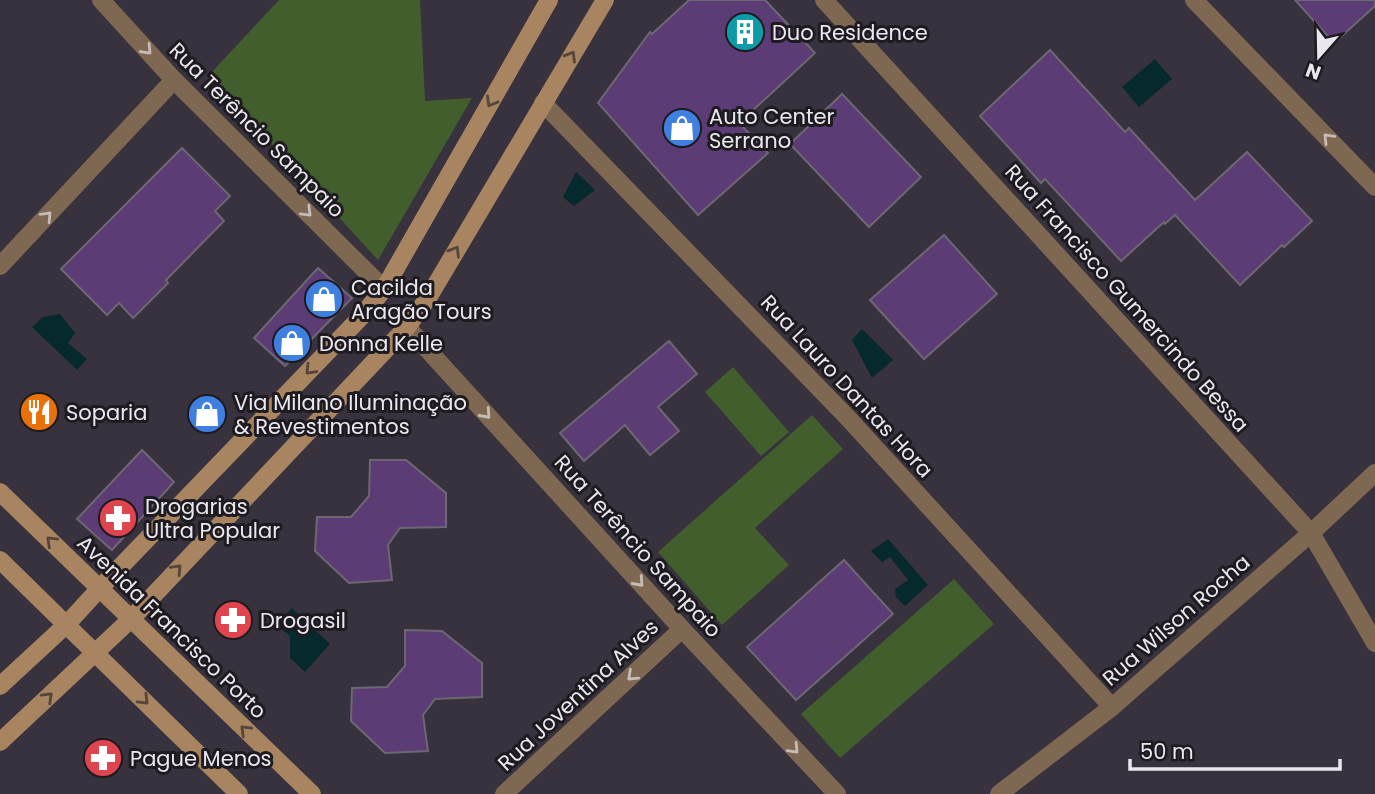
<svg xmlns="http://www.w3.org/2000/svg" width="1375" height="794" viewBox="0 0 1375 794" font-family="Poppins,sans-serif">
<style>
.green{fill:#425e2d}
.water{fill:#06292e}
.building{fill:#5b3c75;stroke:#6d6773;stroke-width:2}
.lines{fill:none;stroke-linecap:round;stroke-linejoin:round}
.street{stroke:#7f6852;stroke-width:18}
.secondary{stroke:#a88460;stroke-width:18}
.oneway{stroke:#c5bbb7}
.oneway2{stroke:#55453a}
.labels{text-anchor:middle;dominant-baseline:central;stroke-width:6;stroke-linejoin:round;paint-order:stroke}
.poi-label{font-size:21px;fill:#ebe7ee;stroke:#1e1b20;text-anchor:start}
.street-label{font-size:21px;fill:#ebe7ee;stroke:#1e1b20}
</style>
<rect width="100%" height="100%" fill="#37323d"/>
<g class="green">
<polygon points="279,0 420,0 425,101 472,98 378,260 209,75"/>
<polygon points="733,367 789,432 761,456 705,392"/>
<polygon points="812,415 843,449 755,528 789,565 722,625 658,552"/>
<polygon points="954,579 994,624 840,758 801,714"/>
</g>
<g class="water">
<polygon points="1155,59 1172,79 1139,107 1122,87"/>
<polygon points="576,172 595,190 574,206 563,197"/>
<polygon points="60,314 75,333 68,343 87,359 77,370 32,327 43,317"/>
<polygon points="862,329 893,360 872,378 852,340"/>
<polygon points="888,539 928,585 905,606 896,597 895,589 908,580 890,557 882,562 871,551"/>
<polygon points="292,608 330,644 305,672 290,658 290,636 276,625"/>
</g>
<g class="building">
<polygon points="689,0 765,0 815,53 739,123 768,153 698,215 598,103 650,32 652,34"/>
<polygon points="1295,0 1375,0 1375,6 1334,43"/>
<polygon points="1050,50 1125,132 1129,128 1195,200 1247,152 1312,221 1284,247 1282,245 1240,285 1175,215 1165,224 1164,222 1121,261 1045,179 1041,183 980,116"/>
<polygon points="842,94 921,177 869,227 790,144"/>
<polygon points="182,148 230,196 215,211 224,221 166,280 168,283 133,318 119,303 107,315 61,269"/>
<polygon points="944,235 997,294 924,359 870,300"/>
<polygon points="318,268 352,298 285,366 254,338"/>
<polygon points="669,341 697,374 658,407 679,431 650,455 625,425 584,461 560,433"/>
<polygon points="142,450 174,482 112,550 77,519"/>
<polygon points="370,460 406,460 446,493 446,527 400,528 388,545 392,580 349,583 315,551 317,517 351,517 369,496"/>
<polygon points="844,560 893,614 796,700 747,647"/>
<polygon points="405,630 442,631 482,663 482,697 435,699 423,715 428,751 385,753 351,721 352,688 387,687 405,666"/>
</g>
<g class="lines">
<g class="street">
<polyline points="101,0 174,80 384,289"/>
<polyline points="824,0 1311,533 1375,643"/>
<polyline points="1194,0 1375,187"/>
<polyline points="543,103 848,418 1112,707"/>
<polyline points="0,266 174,80"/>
<polyline points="407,327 682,629 837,794"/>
<polyline points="504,794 682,629"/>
<polyline points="999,794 1112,707 1311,533 1375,473"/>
</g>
<g class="secondary">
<polyline points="0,492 312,794"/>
<polyline points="0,560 239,794"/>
<polyline points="0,686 67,624 100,588 360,318 384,289 549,0"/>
<polyline points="0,742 131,619 407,327 428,298 605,0"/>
</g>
</g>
<defs><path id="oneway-chevron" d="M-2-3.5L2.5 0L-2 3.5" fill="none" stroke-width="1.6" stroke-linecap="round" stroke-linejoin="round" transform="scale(1.75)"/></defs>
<g class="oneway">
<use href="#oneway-chevron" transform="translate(147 50) rotate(47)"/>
<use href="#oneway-chevron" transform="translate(1328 138) rotate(-134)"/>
<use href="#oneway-chevron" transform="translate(307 212) rotate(45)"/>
<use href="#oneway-chevron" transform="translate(47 216) rotate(-47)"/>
<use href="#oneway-chevron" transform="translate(486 414) rotate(48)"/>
<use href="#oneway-chevron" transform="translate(639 582) rotate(48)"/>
<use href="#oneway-chevron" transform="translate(632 676) rotate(137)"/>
<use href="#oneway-chevron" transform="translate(794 749) rotate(47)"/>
</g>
<g class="oneway2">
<use href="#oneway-chevron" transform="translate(571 56) rotate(-59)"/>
<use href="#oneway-chevron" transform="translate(491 102) rotate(120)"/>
<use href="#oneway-chevron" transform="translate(455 251) rotate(-59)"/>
<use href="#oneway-chevron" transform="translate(310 370) rotate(134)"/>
<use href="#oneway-chevron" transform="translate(51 541) rotate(-136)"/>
<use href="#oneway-chevron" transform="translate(177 569) rotate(-47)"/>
<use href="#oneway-chevron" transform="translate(48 697) rotate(-44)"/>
<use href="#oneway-chevron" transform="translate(144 700) rotate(45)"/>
<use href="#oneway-chevron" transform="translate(245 730) rotate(-136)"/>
</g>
<defs>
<g id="building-disc" transform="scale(2.0125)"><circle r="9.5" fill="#0f9aa8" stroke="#1e1b20"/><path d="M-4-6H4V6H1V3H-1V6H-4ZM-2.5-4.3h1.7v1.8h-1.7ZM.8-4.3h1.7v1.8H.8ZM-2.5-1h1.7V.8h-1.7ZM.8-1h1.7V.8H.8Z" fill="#fff"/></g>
<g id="shop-disc" transform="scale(2.0125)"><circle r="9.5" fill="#3f7fe0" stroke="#1e1b20"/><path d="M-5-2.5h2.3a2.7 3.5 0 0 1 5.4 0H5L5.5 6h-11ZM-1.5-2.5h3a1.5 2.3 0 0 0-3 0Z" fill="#fff"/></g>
<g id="restaurant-disc" transform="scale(2.0125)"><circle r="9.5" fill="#e8710a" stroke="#1e1b20"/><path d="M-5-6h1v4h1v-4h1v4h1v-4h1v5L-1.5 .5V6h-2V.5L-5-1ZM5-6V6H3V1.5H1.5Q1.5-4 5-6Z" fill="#fff"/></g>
<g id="pharmacy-disc" transform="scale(2.0125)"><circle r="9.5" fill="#e0444e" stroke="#1e1b20"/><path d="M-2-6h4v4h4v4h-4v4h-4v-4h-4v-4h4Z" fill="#fff"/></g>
</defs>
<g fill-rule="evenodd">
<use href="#building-disc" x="745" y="32"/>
<use href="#shop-disc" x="682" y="128"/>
<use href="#shop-disc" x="324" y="299"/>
<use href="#shop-disc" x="292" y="343"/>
<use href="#restaurant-disc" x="39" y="412"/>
<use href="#shop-disc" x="207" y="414"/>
<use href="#pharmacy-disc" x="118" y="518"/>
<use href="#pharmacy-disc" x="233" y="620"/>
<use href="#pharmacy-disc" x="103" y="758"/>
</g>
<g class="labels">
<g class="poi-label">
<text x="772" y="32">Duo Residence</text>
<text x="709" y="116">Auto Center<tspan x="709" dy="24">Serrano</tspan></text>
<text x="351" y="287">Cacilda<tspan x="351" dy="24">Aragão Tours</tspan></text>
<text x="319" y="343">Donna Kelle</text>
<text x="234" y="402">Via Milano Iluminação<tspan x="234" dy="24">&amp; Revestimentos</tspan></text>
<text x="66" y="412">Soparia</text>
<text x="145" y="506">Drogarias<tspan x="145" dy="24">Ultra Popular</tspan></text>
<text x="260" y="620">Drogasil</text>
<text x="130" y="758">Pague Menos</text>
</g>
<g class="street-label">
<text transform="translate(257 130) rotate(45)">Rua Terêncio Sampaio</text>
<text transform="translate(1127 298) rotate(48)">Rua Francisco Gumercindo Bessa</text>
<text transform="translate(847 386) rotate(47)">Rua Lauro Dantas Hora</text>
<text transform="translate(638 546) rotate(48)">Rua Terêncio Sampaio</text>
<text transform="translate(1176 620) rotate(-41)">Rua Wilson Rocha</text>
<text transform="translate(172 627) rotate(44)">Avenida Francisco Porto</text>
<text transform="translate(578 695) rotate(-43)">Rua Joventina Alves</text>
</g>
</g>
<g transform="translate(1319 56) rotate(200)" stroke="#1e1b20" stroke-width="5" paint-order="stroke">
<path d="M0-5L12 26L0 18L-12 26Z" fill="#ebe7ee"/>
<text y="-10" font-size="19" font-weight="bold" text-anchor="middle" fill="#ebe7ee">N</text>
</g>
<path d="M1130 759v10h210v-10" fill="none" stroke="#ebe7ee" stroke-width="3.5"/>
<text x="1140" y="759" font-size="21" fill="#ebe7ee" stroke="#1e1b20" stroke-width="5" paint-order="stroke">50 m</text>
</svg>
